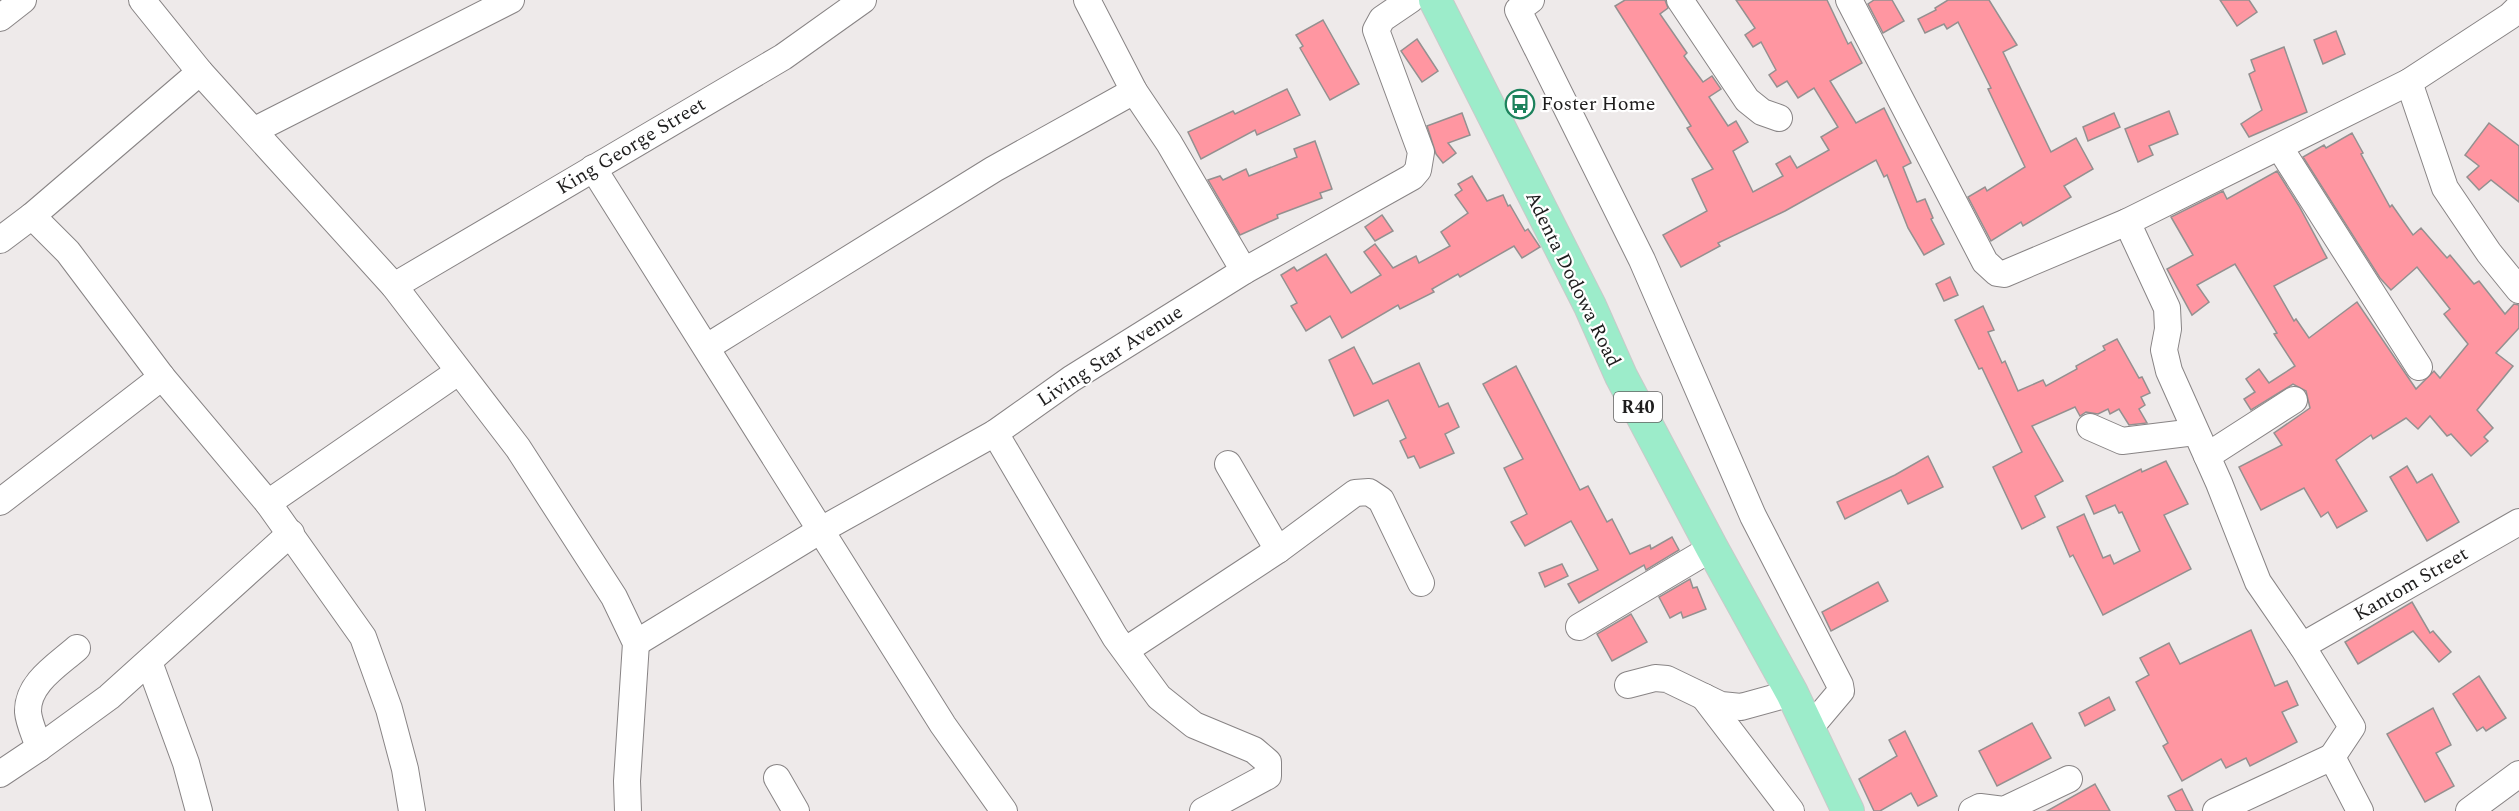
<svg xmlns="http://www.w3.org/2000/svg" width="2519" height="811" viewBox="0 0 2519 811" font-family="Spectral,serif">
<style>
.building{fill:#ff96a1;stroke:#949090;stroke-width:1.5}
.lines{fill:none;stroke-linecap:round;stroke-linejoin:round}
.minor-casing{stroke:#888485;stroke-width:28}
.major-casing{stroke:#c9c9c9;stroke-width:34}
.minor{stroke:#fff;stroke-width:26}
.major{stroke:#9cecca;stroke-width:32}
.labels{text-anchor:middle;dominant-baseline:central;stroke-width:4.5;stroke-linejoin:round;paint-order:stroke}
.shield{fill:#fff;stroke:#626161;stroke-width:1.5}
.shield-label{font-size:18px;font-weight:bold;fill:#1e1d1d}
.poi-label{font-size:20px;fill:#1e1d1d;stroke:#fff;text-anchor:start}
.street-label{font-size:20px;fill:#1e1d1d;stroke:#fff}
</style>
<rect width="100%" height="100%" fill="#eeeaea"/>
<g class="building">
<polygon points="1625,0 1665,0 1668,8 1660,14 1687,53 1684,56 1703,82 1712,76 1721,89 1709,97 1728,126 1736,121 1748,142 1733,151 1753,192 1783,176 1776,164 1790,156 1797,168 1829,150 1821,137 1838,127 1814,88 1798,98 1787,81 1777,87 1769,75 1776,70 1761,42 1753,47 1745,35 1755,28 1736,0 1827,0 1848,44 1851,42 1862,63 1830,81 1856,123 1884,108 1911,163 1903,167 1917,202 1925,199 1933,218 1931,219 1944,244 1924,255 1908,228 1887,175 1884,177 1876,160 1785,211 1718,243 1720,246 1681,267 1663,235 1707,211 1692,179 1713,169 1687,128 1691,126 1615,6"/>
<polygon points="1874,0 1892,0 1904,21 1883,33 1868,4"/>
<polygon points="1948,0 1989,0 2017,45 2003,52 2051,152 2076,138 2093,169 2064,186 2071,197 2023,226 2021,222 1991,241 1968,197 1985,187 1987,191 2025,167 1988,89 1991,88 1958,22 1947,29 1944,24 1925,33 1918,19 1936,10 1935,8"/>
<polygon points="2220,0 2249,0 2257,12 2237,26"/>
<polygon points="1323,20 1359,84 1330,100 1300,48 1303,46 1296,35"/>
<polygon points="2336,31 2345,54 2323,64 2314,40"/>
<polygon points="1417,39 1438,71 1422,82 1401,51"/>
<polygon points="2284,47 2307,112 2249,137 2241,124 2262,110 2249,74 2255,71 2251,60"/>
<polygon points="1287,89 1300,115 1257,135 1255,130 1201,159 1188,132 1233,111 1235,114"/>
<polygon points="2169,111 2178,134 2149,146 2153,155 2138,162 2125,129"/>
<polygon points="1462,113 1470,135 1448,143 1456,153 1443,163 1436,154 1427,126"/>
<polygon points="2114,113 2120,127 2088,141 2083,127"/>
<polygon points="2489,123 2519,146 2519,202 2491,180 2479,190 2467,177 2479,166 2465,155"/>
<polygon points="2352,133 2363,153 2361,154 2390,207 2392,205 2413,235 2421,228 2447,258 2450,255 2474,284 2479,281 2505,314 2514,304 2519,305 2519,328 2496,353 2513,366 2477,410 2493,428 2484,437 2488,441 2471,456 2451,434 2447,436 2430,416 2418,429 2406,418 2373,439 2371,435 2336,460 2367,511 2337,528 2328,512 2321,517 2304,488 2261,510 2239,467 2282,445 2274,433 2310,408 2306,391 2293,384 2251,410 2244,399 2255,392 2246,379 2259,369 2269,383 2295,366 2274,334 2277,333 2235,264 2197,285 2209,302 2192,315 2167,269 2193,255 2171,217 2223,191 2227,199 2277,171 2299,206 2327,258 2274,286 2294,321 2296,319 2309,338 2357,302 2416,389 2434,371 2440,378 2468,344 2444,314 2450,309 2417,267 2391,290 2380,278 2303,157 2324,145 2326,148"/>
<polygon points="1315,141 1332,189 1320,193 1322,198 1277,215 1278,218 1240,235 1208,180 1220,176 1223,180 1246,169 1249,176 1297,157 1294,149"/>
<polygon points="1472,176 1487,201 1503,195 1508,206 1510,205 1525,231 1528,229 1540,247 1522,258 1514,246 1460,277 1458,274 1432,289 1434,292 1400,309 1398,305 1342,338 1330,316 1306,331 1291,306 1297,303 1281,275 1294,267 1297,271 1326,254 1351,293 1381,275 1364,252 1375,244 1393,268 1416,256 1419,263 1450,246 1441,232 1468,213 1455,195 1462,190 1458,184"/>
<polygon points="1382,215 1393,231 1375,241 1365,227"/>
<polygon points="1950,277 1958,295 1944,301 1936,284"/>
<polygon points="1983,306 1994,330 1988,332 2002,363 2005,361 2018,391 2043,380 2046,386 2077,369 2076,366 2105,350 2103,346 2117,339 2139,378 2142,377 2150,393 2141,397 2145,405 2139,409 2147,423 2129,425 2119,409 2110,414 2108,409 2098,414 2086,412 2080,416 2075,407 2032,426 2063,481 2035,496 2045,517 2022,529 1993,467 2022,452 1982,368 1979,369 1955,320"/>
<polygon points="1354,347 1373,384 1419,363 1439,407 1448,403 1459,427 1445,434 1454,453 1420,468 1414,456 1408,458 1400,441 1406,438 1388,400 1354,416 1329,360"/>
<polygon points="1516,366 1580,490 1588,486 1607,522 1612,519 1630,554 1650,545 1651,549 1672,537 1679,550 1646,570 1644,565 1579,603 1568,584 1598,570 1571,521 1525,546 1511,522 1527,514 1504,468 1523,459 1483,384"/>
<polygon points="1928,456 1943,487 1908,504 1901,490 1845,519 1837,502 1895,475"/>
<polygon points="2166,461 2188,504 2164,515 2191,569 2103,615 2073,555 2070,557 2057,527 2084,514 2103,558 2110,555 2114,564 2140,551 2122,512 2119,513 2115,505 2094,514 2086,496 2141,469 2142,472"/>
<polygon points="2407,466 2417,483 2432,474 2459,522 2427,541 2390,477"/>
<polygon points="1562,564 1568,576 1545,587 1539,573"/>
<polygon points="1690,579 1693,588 1697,587 1706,609 1683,618 1681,612 1670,618 1659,597"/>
<polygon points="1878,582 1888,601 1831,631 1822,612"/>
<polygon points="2412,602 2430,633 2433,631 2451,652 2439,662 2413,631 2358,664 2345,642"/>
<polygon points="1631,614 1647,642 1612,661 1597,634"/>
<polygon points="2251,630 2275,686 2287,681 2298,705 2282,712 2297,742 2250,766 2246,758 2226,768 2221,759 2182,781 2163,746 2168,743 2136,682 2149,675 2140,658 2169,643 2180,664"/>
<polygon points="2479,676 2506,718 2486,731 2483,727 2477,731 2453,694"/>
<polygon points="2109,697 2115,710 2085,726 2079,713"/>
<polygon points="2433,708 2451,745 2436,753 2454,786 2425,802 2387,734"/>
<polygon points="2032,723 2051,758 1997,786 1979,751"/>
<polygon points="1905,731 1937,796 1918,806 1911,793 1880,811 1874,811 1859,779 1897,756 1889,740"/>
<polygon points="2095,784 2110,811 2047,811"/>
<polygon points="2182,789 2193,811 2176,811 2168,796"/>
</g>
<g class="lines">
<g class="minor-casing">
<g id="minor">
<polyline points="142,0 200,72 394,286 518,448 614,597 636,643 627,781 628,811"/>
<polyline points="1087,0 1134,91 1169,143 1244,271"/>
<polyline points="1531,0 1518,10 1642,260 1753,516 1840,685 1841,691 1809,729"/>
<polyline points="1680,0 1747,100 1762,112 1779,118"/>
<polyline points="1849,0 1985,262 1997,273 2004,274 2127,222 2409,82 2510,16 2519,7"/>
<polyline points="0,18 23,0"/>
<polyline points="2409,82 2445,188 2489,253 2519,290"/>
<polyline points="255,130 511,0"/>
<polyline points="2280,148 2419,367"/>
<polyline points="593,168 943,725 1004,811"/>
<polyline points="32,216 68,252 162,377 268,503 363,637 389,709 405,769 412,811"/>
<polyline points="2127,222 2167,308 2168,329 2164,350 2169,371 2219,483 2258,582 2302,646 2352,727 2332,757"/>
<polyline points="0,240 32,216 200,72"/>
<polyline points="394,286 783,57 863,0"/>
<polyline points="707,347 994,169 1134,91"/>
<polyline points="2090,427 2122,441 2195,432"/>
<polyline points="995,433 1115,637 1159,697 1194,725 1254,750 1268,762 1268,776 1203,811"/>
<polyline points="2207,456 2294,400"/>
<polyline points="1228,464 1278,550"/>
<polyline points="0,502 162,377"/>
<polyline points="268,503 458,372"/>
<polyline points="1579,627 1712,548"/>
<polyline points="636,643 821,530 995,433 1071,379 1244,271 1412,177 1418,170 1421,152 1376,30 1382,19 1410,0"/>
<polyline points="2302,646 2519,522"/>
<polyline points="1126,650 1278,550 1355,493 1369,492 1381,500 1421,583"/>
<polyline points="149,662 186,763 199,811"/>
<polyline points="1628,685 1655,678 1667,679 1721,705 1741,707 1792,693"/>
<polyline points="1704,697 1791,811"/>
<path d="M39,748C36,737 29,724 28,712C27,683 58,665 77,648"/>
<polyline points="0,774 39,748 109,697 291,533"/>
<polyline points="777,778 796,811"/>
<polyline points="1972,811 1980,807 2004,810 2069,779"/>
<polyline points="2216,811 2332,757 2360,811"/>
<polyline points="2469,811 2519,774"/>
</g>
</g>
<g class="major-casing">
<polyline id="major" points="1435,0 1590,306 1621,376 1712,548 1792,693 1848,811"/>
</g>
<use href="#minor" class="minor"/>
<use href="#major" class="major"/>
</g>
<defs>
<g id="bus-ring" transform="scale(1.5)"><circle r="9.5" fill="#fff" stroke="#1c825c" stroke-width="1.5"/><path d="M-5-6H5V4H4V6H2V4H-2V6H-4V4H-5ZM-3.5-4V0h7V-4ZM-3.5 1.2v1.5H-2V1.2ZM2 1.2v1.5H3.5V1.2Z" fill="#1c825c"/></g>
</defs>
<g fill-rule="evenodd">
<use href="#bus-ring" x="1520" y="104"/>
</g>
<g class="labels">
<rect class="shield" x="1614" y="392" width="48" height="30" rx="4.5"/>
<g class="shield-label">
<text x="1638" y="407">R40</text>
</g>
<g class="poi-label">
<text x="1541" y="104">Foster Home</text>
</g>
<g class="street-label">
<text transform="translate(631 146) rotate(-31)">King George Street</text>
<text transform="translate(1573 279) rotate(64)">Adenta Dodowa Road</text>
<text transform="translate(1110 356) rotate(-33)">Living Star Avenue</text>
<text transform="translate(2411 584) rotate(-30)">Kantom Street</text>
</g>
</g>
</svg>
